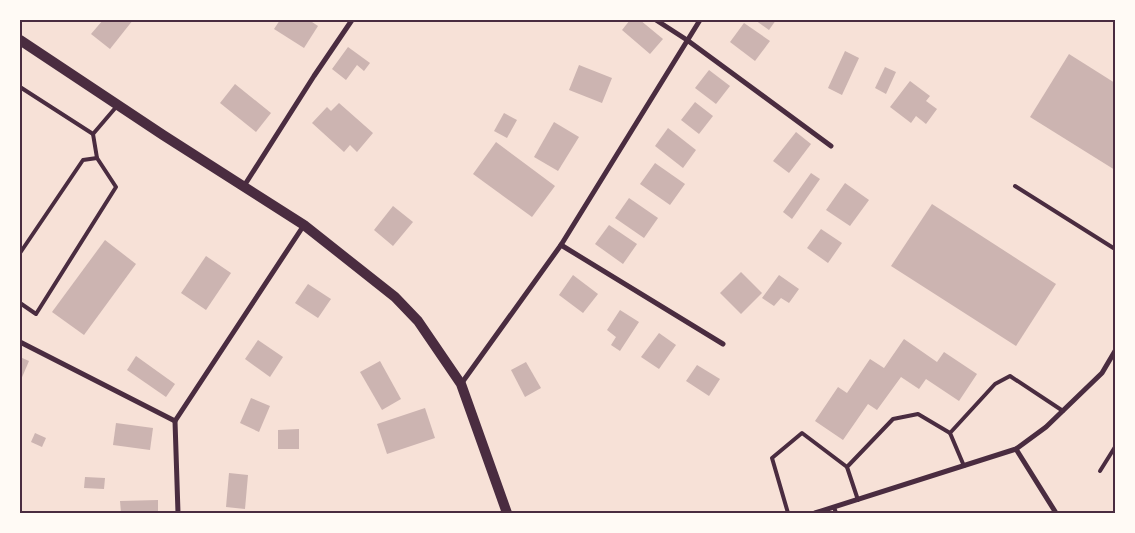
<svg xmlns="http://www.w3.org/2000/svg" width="1135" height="533" viewBox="0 0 1135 533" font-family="Spectral,serif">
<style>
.building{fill:#ccb4b1}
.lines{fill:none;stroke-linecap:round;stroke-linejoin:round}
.service{stroke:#4a2c40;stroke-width:4}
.minor{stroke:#4a2c40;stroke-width:5}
.secondary{stroke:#4a2c40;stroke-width:10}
.neatline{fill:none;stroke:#4a2c40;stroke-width:2}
</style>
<rect width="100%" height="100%" fill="#f7e1d7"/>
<g class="building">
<polygon points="103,20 133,20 110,49 91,34"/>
<polygon points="280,20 309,20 318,26 304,48 274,29"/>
<polygon points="630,20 640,20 663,39 650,54 622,30"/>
<polygon points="755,20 776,20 769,30"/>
<polygon points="744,23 770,41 755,61 730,42"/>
<polygon points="348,47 370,63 364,71 357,65 346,80 332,69"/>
<polygon points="845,51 859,58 842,95 828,88"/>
<polygon points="1069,54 1115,83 1115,170 1030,117"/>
<polygon points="579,65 612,78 602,103 569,90"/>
<polygon points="885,67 896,72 886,94 875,88"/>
<polygon points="709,70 730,86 716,104 695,88"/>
<polygon points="910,81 930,96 926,101 937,109 926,124 916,116 911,123 890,107"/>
<polygon points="235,84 271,113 256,132 220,103"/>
<polygon points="695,102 713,116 699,134 681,120"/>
<polygon points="339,103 373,133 357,152 350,145 344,152 312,123 327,107 331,111"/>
<polygon points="504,113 517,120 507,138 494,131"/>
<polygon points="554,122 579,137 558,171 534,157"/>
<polygon points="668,128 696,150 683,168 655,146"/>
<polygon points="796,132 811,144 789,173 773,161"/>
<polygon points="496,142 555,186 532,217 473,174"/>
<polygon points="655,163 685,184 670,205 640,184"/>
<polygon points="811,173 820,179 792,219 783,212"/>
<polygon points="845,183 869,200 850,226 826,210"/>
<polygon points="629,198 658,218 644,238 615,218"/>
<polygon points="932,204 1056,284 1016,346 891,266"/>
<polygon points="393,206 413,222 393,246 374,230"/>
<polygon points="609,225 637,244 623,264 595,244"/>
<polygon points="821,229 842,243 828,263 807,248"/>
<polygon points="105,240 136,264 84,335 52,312"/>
<polygon points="206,256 231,273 206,310 181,293"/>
<polygon points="741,272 762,293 741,314 720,293"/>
<polygon points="573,275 598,294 583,313 559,295"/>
<polygon points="779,275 799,289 789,303 781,298 774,306 762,298"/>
<polygon points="308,284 331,299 318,318 295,303"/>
<polygon points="620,310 639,322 620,351 611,345 616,337 607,330"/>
<polygon points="659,333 676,345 659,369 641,357"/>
<polygon points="904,339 937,362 944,352 977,374 959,401 926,379 919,389 901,377 877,410 868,404 843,440 815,421 838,387 847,393 870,359 884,368"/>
<polygon points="258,340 283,357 270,377 245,359"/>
<polygon points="136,356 175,384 166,397 127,370"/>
<polygon points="20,357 29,361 20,382"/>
<polygon points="380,361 401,399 382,410 360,372"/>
<polygon points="526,362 541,388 525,397 511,370"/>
<polygon points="697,365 720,379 709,396 686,381"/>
<polygon points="251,398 270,406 259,432 240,423"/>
<polygon points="425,408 435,438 387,454 377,424"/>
<polygon points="116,423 153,428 150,450 113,445"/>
<polygon points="299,429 299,449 278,449 278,430"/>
<polygon points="35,433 46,438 42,447 31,442"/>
<polygon points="229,473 248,475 245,509 226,507"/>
<polygon points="85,477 105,478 104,489 84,488"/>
<polygon points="158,500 158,513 121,513 120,501"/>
</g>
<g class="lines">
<g class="service">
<polyline points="20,87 93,134 117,106"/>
<polyline points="1015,186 1115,249"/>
<polyline points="20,253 83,160 97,158"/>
<polyline points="20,303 36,314 116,187 97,158 93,134"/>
<polyline points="964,466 950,433 995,384 1010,376 1063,411"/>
<polyline points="1100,471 1115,447"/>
<polyline points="858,500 847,467 893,419 918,414 950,433"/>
<polyline points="834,507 836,513"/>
<polyline points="788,513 772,458 802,433 847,467"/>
</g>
<g class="minor">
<polyline points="656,20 687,40 831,146"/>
<polyline points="244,186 314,76 352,20"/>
<polyline points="561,245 723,344"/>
<polyline points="20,342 175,421"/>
<polyline points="461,384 561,245 700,20"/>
<polyline points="1016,449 1056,513"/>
<polyline points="178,513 175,421 304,225"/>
<polyline points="815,513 1016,449 1046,427 1102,373 1115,351"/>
</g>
<polyline class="secondary" points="20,40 163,135 304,225 395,297 418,321 461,384 507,513"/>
</g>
<rect width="1135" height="533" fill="none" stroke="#fffaf5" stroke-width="42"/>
<rect x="21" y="21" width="1093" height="491" class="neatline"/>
</svg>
